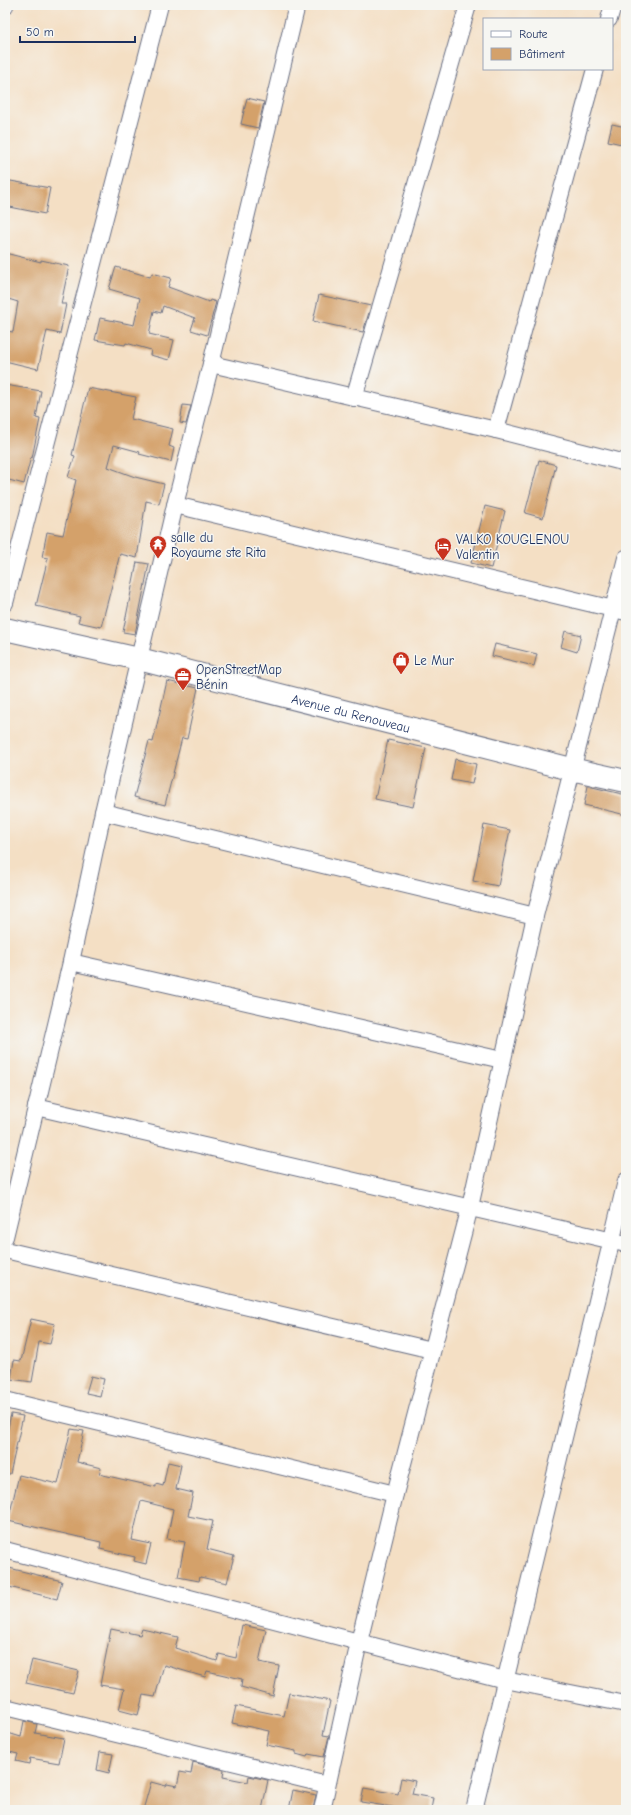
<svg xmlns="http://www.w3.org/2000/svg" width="631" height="1815" viewBox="0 0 631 1815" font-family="'Comic Neue',sans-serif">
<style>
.building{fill:#d4a16a}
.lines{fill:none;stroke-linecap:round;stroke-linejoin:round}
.street-casing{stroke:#676d82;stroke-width:18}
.secondary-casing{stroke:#676d82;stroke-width:24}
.street{stroke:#fff;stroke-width:16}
.secondary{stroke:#fff;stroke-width:22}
.labels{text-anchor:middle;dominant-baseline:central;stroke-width:3;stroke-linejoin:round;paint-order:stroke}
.poi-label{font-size:13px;fill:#1b2f5e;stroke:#f6f6f2;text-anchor:start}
.street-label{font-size:13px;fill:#1b2f5e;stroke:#f6f6f2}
</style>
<rect width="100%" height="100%" fill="#f6f6f2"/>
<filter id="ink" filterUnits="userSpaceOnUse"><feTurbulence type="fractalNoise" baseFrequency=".025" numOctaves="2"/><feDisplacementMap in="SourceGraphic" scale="8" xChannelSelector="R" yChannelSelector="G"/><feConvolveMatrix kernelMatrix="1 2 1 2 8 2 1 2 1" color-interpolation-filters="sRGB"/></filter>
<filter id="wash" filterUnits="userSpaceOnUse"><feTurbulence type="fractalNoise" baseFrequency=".012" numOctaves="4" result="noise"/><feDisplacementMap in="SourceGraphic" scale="16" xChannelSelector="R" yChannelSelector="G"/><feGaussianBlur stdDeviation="0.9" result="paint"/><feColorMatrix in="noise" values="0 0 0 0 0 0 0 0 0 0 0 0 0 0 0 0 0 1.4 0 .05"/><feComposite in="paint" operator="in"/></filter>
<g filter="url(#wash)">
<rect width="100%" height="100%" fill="#f4dfc4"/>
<g id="blocks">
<g class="building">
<polygon points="247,98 264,102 258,128 241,124"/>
<polygon points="612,124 626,127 626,145 608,141"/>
<polygon points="5,180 50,188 45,214 5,206"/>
<polygon points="5,253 41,262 41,260 69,266 61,304 66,304 60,334 47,331 38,369 5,361 5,338 7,331 13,332 18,302 5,298"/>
<polygon points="116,267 150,277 152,273 171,278 168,287 209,302 210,300 216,302 207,335 191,330 195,318 163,306 161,313 154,311 149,334 174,340 169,360 150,355 151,350 126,343 125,345 95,340 100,318 134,325 140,298 109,289"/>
<polygon points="319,295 371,306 363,332 313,321"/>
<polygon points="5,385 41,391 36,418 40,419 32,458 31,457 24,484 5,479"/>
<polygon points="88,388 136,397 131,419 173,429 169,446 174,448 171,462 139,454 140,452 114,445 108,467 135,477 164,484 159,504 146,501 137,558 120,554 101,627 78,622 80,616 36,606 48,558 42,557 47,532 63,535 76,480 68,477 75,456 72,455"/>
<polygon points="183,405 191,406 186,424 180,423"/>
<polygon points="539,460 556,465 543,518 525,513"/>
<polygon points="485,506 505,511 491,568 471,563"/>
<polygon points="137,562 149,564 135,634 123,632"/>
<polygon points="565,631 581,635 577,652 561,647"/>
<polygon points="495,644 537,654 534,666 492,656"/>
<polygon points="167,681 198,688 187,739 182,738 165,805 134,797 149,741 153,742"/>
<polygon points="388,740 426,748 413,807 375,799"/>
<polygon points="455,759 476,764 472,784 451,780"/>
<polygon points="588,786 626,795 626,815 584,805"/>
<polygon points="484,825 510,830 498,886 473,881"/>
<polygon points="31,1319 55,1324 50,1344 39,1342 32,1382 11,1379 14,1360 21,1361"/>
<polygon points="91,1376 104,1379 100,1396 86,1393"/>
<polygon points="11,1414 23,1416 10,1474 5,1474 5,1442"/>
<polygon points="71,1429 84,1431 77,1462 101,1468 99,1474 156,1487 156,1484 163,1486 168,1462 181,1465 176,1489 193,1493 188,1516 213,1521 207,1549 234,1556 227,1583 200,1577 199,1581 178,1577 185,1542 167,1539 173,1509 141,1501 132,1540 151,1544 146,1564 134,1561 135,1557 100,1549 101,1542 8,1521 19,1475 58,1484"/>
<polygon points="5,1567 62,1581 57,1599 5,1586"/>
<polygon points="242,1625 266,1630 259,1662 279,1666 273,1696 241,1687 242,1679 207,1671 205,1677 164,1665 155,1697 143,1695 138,1715 119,1710 124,1689 100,1685 111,1629 140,1635 142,1629 178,1637 175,1648 217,1661 219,1654 236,1658"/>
<polygon points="32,1660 79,1671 73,1693 26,1683"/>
<polygon points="289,1693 330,1701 323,1735 329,1736 324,1757 308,1754 307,1757 296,1754 296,1751 266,1745 269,1731 232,1723 236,1706 284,1716"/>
<polygon points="24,1721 37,1724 35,1733 64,1738 59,1763 30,1758 29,1764 16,1761 18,1754 5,1751 8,1733 21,1737"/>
<polygon points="100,1752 113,1754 109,1773 97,1770"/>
<polygon points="193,1762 224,1770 223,1777 248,1782 249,1776 268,1780 262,1810 143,1810 151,1782 166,1786 167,1784 177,1786 180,1772 191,1774"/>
<polygon points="401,1778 415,1781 412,1794 433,1798 431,1810 398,1810 398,1808 361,1802 364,1788 398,1794"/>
<polygon points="293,1790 316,1795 313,1810 289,1810"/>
</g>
</g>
</g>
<g filter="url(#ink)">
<use href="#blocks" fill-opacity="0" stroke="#676d82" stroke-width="1"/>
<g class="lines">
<g class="street-casing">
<g id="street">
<polyline points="5,6 5,5"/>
<polyline points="609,19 613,5"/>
<polyline points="211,364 496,430 626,463"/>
<polyline points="354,398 468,5"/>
<polyline points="496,430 595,69"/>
<polyline points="175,505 626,612"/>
<polyline points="5,603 160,5"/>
<polyline points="103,812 535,916"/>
<polyline points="71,962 502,1060"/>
<polyline points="36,1107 626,1244"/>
<polyline points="5,1237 71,962 103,812 175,505 211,364 297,5"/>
<polyline points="5,1250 432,1350"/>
<polyline points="5,1400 395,1494"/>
<polyline points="5,1550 505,1680 626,1704"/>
<polyline points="5,1707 327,1785"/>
<polyline points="322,1810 359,1642 395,1494 470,1207 535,916 626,558"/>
<polyline points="474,1810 626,1181"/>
</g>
</g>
<g class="secondary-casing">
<g id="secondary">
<path id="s1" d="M5,629L139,659L571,769L626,781"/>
</g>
</g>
<use href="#street" class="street"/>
<use href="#secondary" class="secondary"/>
</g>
</g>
<defs>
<g id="temple-pin" transform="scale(0.9)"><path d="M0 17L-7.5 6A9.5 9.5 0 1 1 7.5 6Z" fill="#c8321e" stroke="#f6f6f2"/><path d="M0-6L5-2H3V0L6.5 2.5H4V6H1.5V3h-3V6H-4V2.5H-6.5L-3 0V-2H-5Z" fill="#fff"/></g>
<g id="hotel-pin" transform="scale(0.9)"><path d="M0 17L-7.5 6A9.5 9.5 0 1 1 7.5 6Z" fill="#c8321e" stroke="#f6f6f2"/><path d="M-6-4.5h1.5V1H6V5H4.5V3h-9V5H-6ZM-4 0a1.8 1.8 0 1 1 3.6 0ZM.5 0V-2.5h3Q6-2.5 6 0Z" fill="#fff"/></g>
<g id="shop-pin" transform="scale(0.9)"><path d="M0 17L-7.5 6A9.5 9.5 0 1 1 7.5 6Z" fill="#c8321e" stroke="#f6f6f2"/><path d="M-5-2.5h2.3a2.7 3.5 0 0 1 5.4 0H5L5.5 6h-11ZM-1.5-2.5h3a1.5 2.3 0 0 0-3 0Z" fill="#fff"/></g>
<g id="office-pin" transform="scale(0.9)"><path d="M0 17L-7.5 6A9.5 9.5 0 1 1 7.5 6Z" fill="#c8321e" stroke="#f6f6f2"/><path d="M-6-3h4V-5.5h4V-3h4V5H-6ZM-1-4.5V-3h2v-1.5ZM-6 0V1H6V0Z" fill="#fff"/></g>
</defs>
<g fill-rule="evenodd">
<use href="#temple-pin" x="158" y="544"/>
<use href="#hotel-pin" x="443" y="546"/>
<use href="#shop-pin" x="401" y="660"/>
<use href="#office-pin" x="183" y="676"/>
</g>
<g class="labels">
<g class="poi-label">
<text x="171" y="537">salle du<tspan x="171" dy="15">Royaume ste Rita</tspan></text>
<text x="456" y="539">VALKO KOUGLENOU<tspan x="456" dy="15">Valentin</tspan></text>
<text x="414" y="660">Le Mur</text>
<text x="196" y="669">OpenStreetMap<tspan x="196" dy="15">Bénin</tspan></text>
</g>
<g class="street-label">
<text stroke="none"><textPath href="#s1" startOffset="356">Avenue du Renouveau</textPath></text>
</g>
</g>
<rect width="631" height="1815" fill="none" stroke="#f6f6f2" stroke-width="20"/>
<rect x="483" y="18" width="130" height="52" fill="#f6f6f2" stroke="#9ea6b7"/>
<rect x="491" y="31" width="20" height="6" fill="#ffffff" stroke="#9ea6b7"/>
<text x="519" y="38" font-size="12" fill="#1b2f5e">Route</text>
<rect x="491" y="48" width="20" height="12" fill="#d4a16a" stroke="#9ea6b7"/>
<text x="519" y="58" font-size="12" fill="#1b2f5e">Bâtiment</text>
<path d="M20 36v6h115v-6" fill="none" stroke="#1b2f5e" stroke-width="2"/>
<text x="26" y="36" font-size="12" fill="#1b2f5e" stroke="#f6f6f2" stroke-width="3" paint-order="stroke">50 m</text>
</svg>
